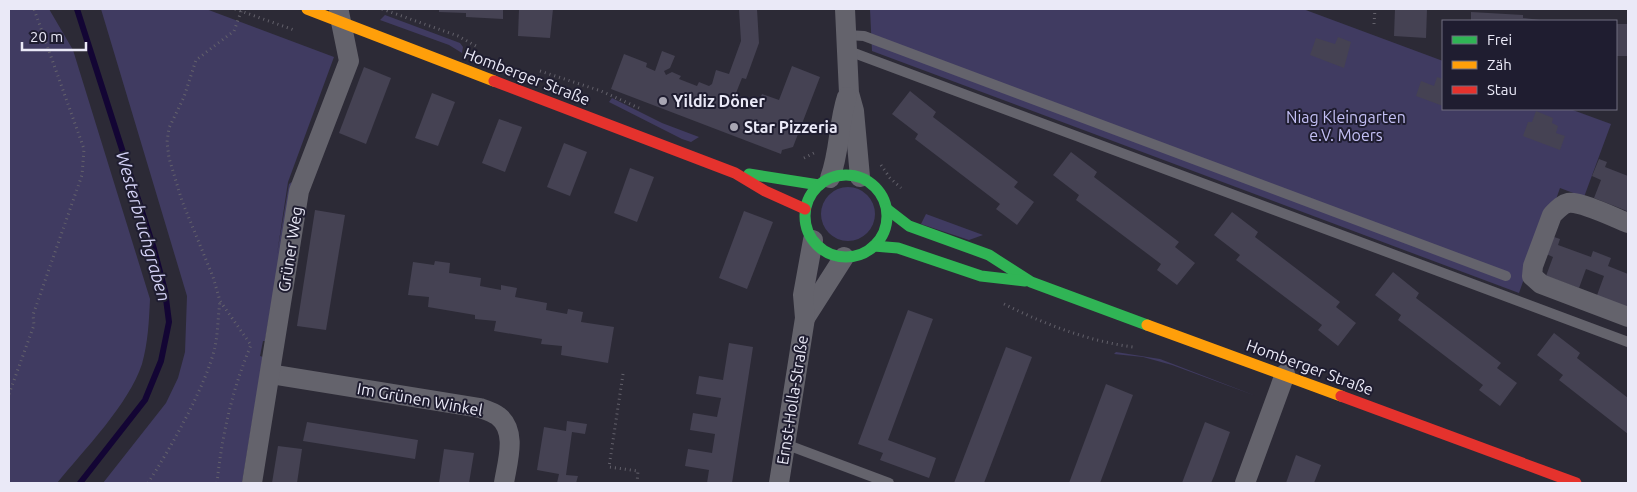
<svg xmlns="http://www.w3.org/2000/svg" width="1637" height="492" viewBox="0 0 1637 492" font-family="Ubuntu,sans-serif">
<style>
.green{fill:#403b61}
.lines{fill:none;stroke-linecap:round;stroke-linejoin:round}
.stream{stroke:#130534;stroke-width:6}
.building{fill:#454253}
.path{stroke:#63616b;stroke-width:3;stroke-dasharray:1 4;stroke-linecap:butt}
.lane{stroke:#64636c;stroke-width:10}
.street{stroke:#64636c;stroke-width:20}
.fast{stroke:#30b455;stroke-width:11}
.slow{stroke:#ff9f0a;stroke-width:11}
.jam{stroke:#e5322d;stroke-width:11}
.poi-dot{fill:#a8a6b3;stroke:#1f1d30;stroke-width:2}
.labels{text-anchor:middle;dominant-baseline:central;stroke-width:4;stroke-linejoin:round;paint-order:stroke}
.street-label{font-size:16px;fill:#eae9f7;stroke:#1f1d30}
.poi-label{font-size:16px;font-weight:bold;fill:#eae9f7;stroke:#1f1d30;text-anchor:start}
.park-label{font-size:16px;fill:#c4c0f5;stroke:#1f1d30}
.water-label{font-size:18px;font-style:italic;fill:#d4d2f6;stroke:#1f1d30}
</style>
<rect width="100%" height="100%" fill="#2c2a36"/>
<g class="green">
<path d="M9,9H49L73,50L150,299C149,321 148,343 142,364C129,404 84,450 57,483H9Z"/>
<polygon points="101,9 206,9 334,57 288,182 277,254 289,184 292,182 265,341 263,341 260,356 263,357 242,483 103,483 166,403 178,378 185,352 187,296"/>
<polygon points="870,9 1303,9 1443,61 1443,109 1570,109 1611,124 1584,197 1560,188 1554,205 1548,210 1519,293 872,51"/>
<polygon points="385,15 460,43 463,47 462,53 449,45 380,20"/>
<polygon points="612,98 662,123 699,137 691,142 682,139 609,102"/>
<circle cx="848" cy="214" r="27"/>
<polygon points="926,214 983,235 969,240 921,224"/>
<polygon points="1116,352 1160,359 1256,396 1172,365 1143,357 1114,354"/>
</g>
<g class="lines">
<polyline class="stream" points="77,9 154,249 165,291 169,322 161,361 145,400 80,483"/>
</g>
<g class="building">
<polygon points="439,9 503,9 503,19 466,17 466,13 439,12"/>
<polygon points="519,9 553,9 550,38 518,36"/>
<polygon points="739,9 757,9 759,43 746,79 742,78 736,93 739,96 758,103 762,94 779,100 792,66 820,77 793,147 782,150 781,154 611,89 624,54 647,63 646,67 655,71 662,51 675,56 670,68 664,71 666,75 672,72 681,76 679,79 697,86 699,82 709,86 712,84 716,70 729,74 741,41"/>
<polygon points="1395,9 1427,9 1426,38 1394,36"/>
<polygon points="1471,12 1523,15 1523,18 1548,21 1471,21"/>
<rect x="1616" y="24" width="12" height="32"/>
<polygon points="1338,37 1351,42 1344,68 1310,55 1316,38 1335,44"/>
<polygon points="364,67 391,78 366,144 339,133"/>
<polygon points="1437,77 1443,79 1443,106 1416,96 1421,81 1434,86"/>
<polygon points="910,91 936,112 933,117 1018,182 1014,187 1034,202 1017,225 996,209 1000,204 915,139 918,134 892,114"/>
<polygon points="432,93 455,102 438,146 415,138"/>
<polygon points="1536,111 1553,118 1552,123 1558,126 1556,133 1565,136 1560,150 1523,136 1528,122 1532,122"/>
<polygon points="499,119 522,127 505,172 482,163"/>
<polygon points="564,143 587,152 570,196 547,187"/>
<polygon points="1071,152 1097,172 1094,177 1179,242 1175,247 1195,263 1177,285 1157,270 1161,264 1076,200 1079,195 1053,175"/>
<polygon points="1599,159 1607,162 1605,167 1628,176 1627,211 1594,198 1601,180 1592,176"/>
<polygon points="630,168 654,177 637,222 614,213"/>
<polygon points="315,210 345,215 326,330 297,326"/>
<polygon points="744,211 773,222 747,289 719,278"/>
<polygon points="1232,212 1258,232 1255,237 1340,302 1336,307 1356,323 1338,346 1318,330 1322,325 1236,260 1240,255 1214,235"/>
<polygon points="1551,236 1560,239 1558,245 1591,257 1593,251 1611,258 1608,266 1628,274 1628,310 1596,298 1604,276 1586,269 1579,288 1546,276 1553,257 1544,253"/>
<polygon points="435,261 450,263 449,273 481,278 480,286 501,290 501,285 517,288 515,297 547,303 546,310 567,314 568,309 583,312 581,322 614,327 608,363 561,355 562,346 541,344 542,339 494,331 496,321 475,319 475,315 428,307 429,297 408,295 413,262 434,265"/>
<polygon points="1393,272 1419,293 1416,298 1501,363 1497,368 1517,383 1500,406 1479,390 1483,385 1398,320 1401,315 1375,295"/>
<polygon points="908,310 933,319 888,440 936,458 929,478 880,460 883,453 858,444"/>
<polygon points="1554,333 1580,353 1577,358 1628,398 1628,434 1559,380 1563,375 1537,355"/>
<polygon points="729,343 753,347 732,483 707,483 709,470 685,466 688,449 712,453 715,434 690,430 693,413 717,417 721,398 696,394 699,376 723,380"/>
<polygon points="1006,347 1032,357 984,483 954,483"/>
<polygon points="1106,384 1133,395 1100,483 1069,483"/>
<polygon points="567,421 587,424 585,434 572,432 566,475 578,476 576,483 557,483 559,474 537,470 544,427 566,431"/>
<polygon points="307,422 418,440 415,459 303,441"/>
<polygon points="1205,422 1230,432 1214,476 1211,483 1182,483"/>
<polygon points="278,446 302,449 297,483 272,483"/>
<polygon points="444,449 474,453 469,483 439,483"/>
<polygon points="1296,455 1321,465 1314,483 1286,483"/>
</g>
<g class="lines">
<g class="path">
<polyline points="235,9 294,30"/>
<polyline points="382,9 458,36 476,46"/>
<polyline points="1374,24 1375,9"/>
<polyline points="540,71 601,91 639,108"/>
<polyline points="804,158 816,152"/>
<polyline points="881,165 890,178 901,188"/>
<path d="M1004,304C1044,324 1088,341 1133,347"/>
<polyline points="623,374 609,467 638,471 637,483"/>
<polyline points="9,394 34,325 33,315 82,175 84,149 34,9"/>
<path d="M148,483C170,449 206,386 215,347C218,332 218,316 220,301"/>
<path d="M217,483C222,435 232,390 251,345L220,301L213,277L182,201L169,158L167,142L169,128L184,97L196,60L234,31L242,9"/>
</g>
<g class="lane">
<polyline points="846,35 864,36 1506,276"/>
<polyline points="846,50 1628,342"/>
<polyline points="785,444 889,483"/>
</g>
<g class="street">
<polyline points="845,9 849,93 854,111 860,177"/>
<path d="M830,178C840,152 838,124 847,97"/>
<path d="M1628,223C1615,218 1581,201 1568,203C1562,204 1557,210 1552,215L1533,266L1532,276L1541,284L1628,317"/>
<polyline points="805,318 844,257"/>
<path d="M270,374L480,408C486,410 493,412 498,416C518,431 507,463 504,483"/>
<polyline points="252,483 299,191 349,61 339,12"/>
<polyline points="779,483 805,318 803,295 813,240"/>
<polyline points="1245,483 1285,374"/>
</g>
<g class="fast">
<polyline points="749,174 819,185"/>
<circle cx="846" cy="216" r="41"/>
<polyline points="887,209 909,226 989,255 1031,282 1147,325"/>
<polyline points="874,246 898,248 981,276 1025,281"/>
</g>
<g class="slow">
<polyline points="307,9 494,81"/>
<polyline points="1147,325 1341,396"/>
</g>
<g class="jam">
<polyline points="494,81 735,173 765,191 805,209"/>
<polyline points="1341,396 1576,483"/>
</g>
</g>
<g class="poi-dot">
<circle cx="663" cy="101" r="5"/>
<circle cx="734" cy="127" r="5"/>
</g>
<g class="labels">
<g class="street-label">
<text transform="translate(527 76) rotate(21)">Homberger Straße</text>
<text transform="translate(290 249) rotate(-81)">Grüner Weg</text>
<text transform="translate(1310 367) rotate(20)">Homberger Straße</text>
<text transform="translate(420 399) rotate(10)">Im Grünen Winkel</text>
<text transform="translate(792 400) rotate(-81)">Ernst-Holla-Straße</text>
</g>
<g class="poi-label">
<text x="673" y="101">Yildiz Döner</text>
<text x="744" y="127">Star Pizzeria</text>
</g>
<g class="park-label">
<text x="1346" y="117">Niag Kleingarten<tspan x="1346" dy="18">e.V. Moers</tspan></text>
</g>
<g class="water-label">
<text transform="translate(144 226) rotate(74)">Westerbruchgraben</text>
</g>
</g>
<rect width="1637" height="492" fill="none" stroke="#eae9f7" stroke-width="20"/>
<rect x="1442" y="20" width="175" height="90" fill="#1f1d30" stroke="#706f80"/>
<rect x="1452" y="36" width="25" height="8" fill="#30b455" stroke="#706f80"/>
<text x="1487" y="45" font-size="15" fill="#eae9f7">Frei</text>
<rect x="1452" y="61" width="25" height="8" fill="#ff9f0a" stroke="#706f80"/>
<text x="1487" y="70" font-size="15" fill="#eae9f7">Zäh</text>
<rect x="1452" y="86" width="25" height="8" fill="#e5322d" stroke="#706f80"/>
<text x="1487" y="95" font-size="15" fill="#eae9f7">Stau</text>
<path d="M22 42v8h64v-8" fill="none" stroke="#eae9f7" stroke-width="2.5"/>
<text x="30" y="42" font-size="15" fill="#eae9f7" stroke="#1f1d30" stroke-width="4" paint-order="stroke">20 m</text>
</svg>
